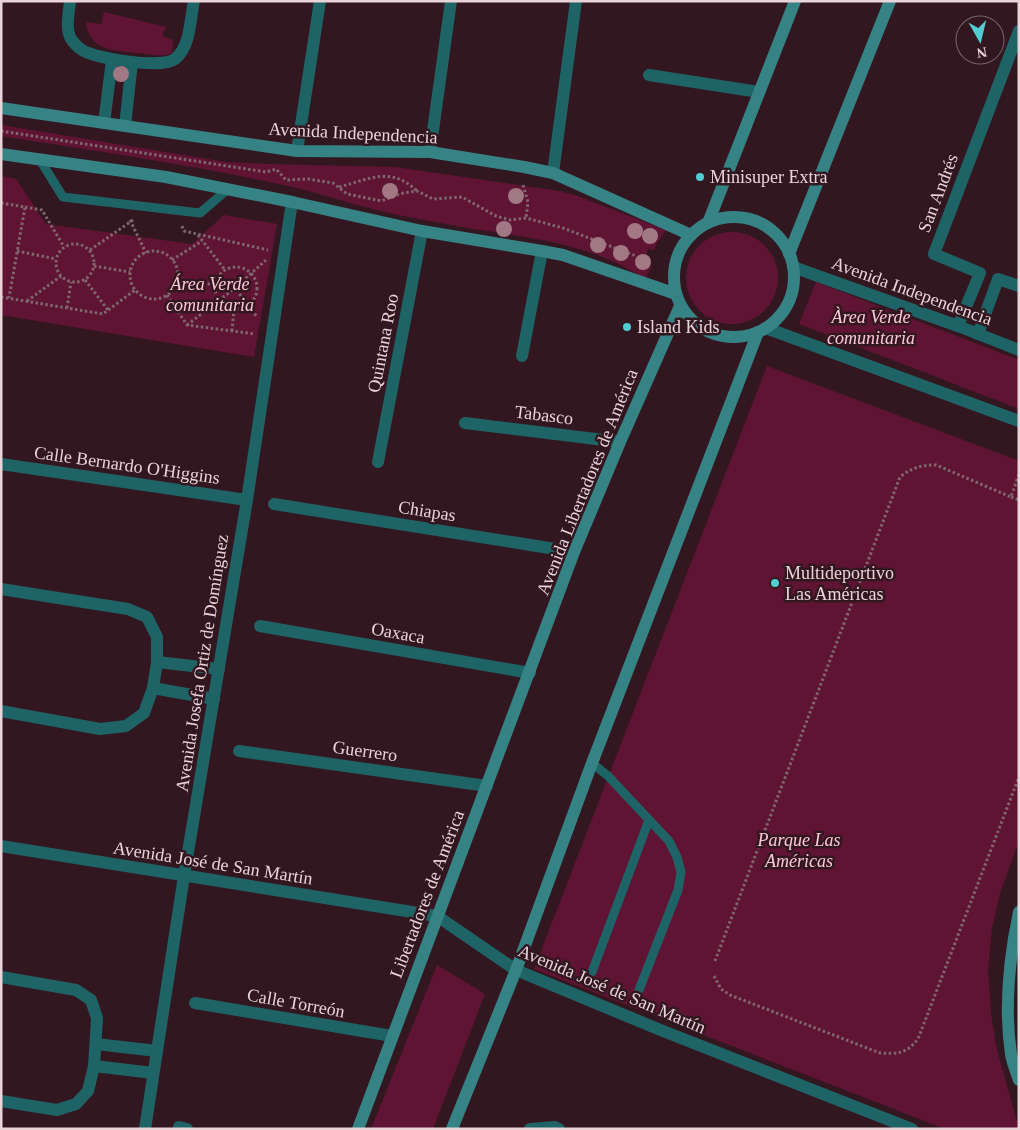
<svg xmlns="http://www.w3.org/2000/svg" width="1020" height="1130" viewBox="0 0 1020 1130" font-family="Georgia,serif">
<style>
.green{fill:#601433}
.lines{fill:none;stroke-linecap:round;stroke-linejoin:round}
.path{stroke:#7f666d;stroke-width:3;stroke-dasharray:2.5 2.5;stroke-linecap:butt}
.service{stroke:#1e6365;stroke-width:9}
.minor{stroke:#1e6365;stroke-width:12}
.secondary{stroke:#368386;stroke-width:12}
.tree{fill:#a27884}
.poi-dot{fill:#51ccd1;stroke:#331720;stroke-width:2}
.labels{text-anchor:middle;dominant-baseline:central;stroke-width:5;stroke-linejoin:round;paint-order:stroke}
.street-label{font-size:18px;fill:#e8d4d9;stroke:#331720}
.poi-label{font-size:18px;fill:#e8d4d9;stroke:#331720;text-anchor:start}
.park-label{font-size:18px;font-style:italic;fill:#fcc8d6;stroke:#331720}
</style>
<rect width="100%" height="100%" fill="#331720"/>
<g class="green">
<path d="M104,12L166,27L162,36L173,40L172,53C162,57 157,55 146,54C121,50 90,55 86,22L101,24Z"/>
<path d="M1,125L226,162L267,164L395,167L559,191L575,195L666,230L657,243L654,250L648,249L645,263L652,266L645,279C582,237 507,237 435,222C408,217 381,212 354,204C332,198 311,191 288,186C194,165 97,151 1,136Z"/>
<polygon points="1,176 16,179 46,224 192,244 224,215 277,224 254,357 1,315"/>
<circle cx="732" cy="278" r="46"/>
<polygon points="816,282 1019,360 1019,409 799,324"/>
<polygon points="767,366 1019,461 1019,841 1000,893 992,928 988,970 991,1013 996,1046 1019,1129 945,1129 534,969"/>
<polygon points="437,965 485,994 433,1129 371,1129"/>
</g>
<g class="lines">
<g class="path">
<polyline points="1,131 266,172 276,169 286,180 308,179 333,183 347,194 381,201 403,193 417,191 433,199 462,197 496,216 510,220 526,218 563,228 636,256"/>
<polyline points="523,185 528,202 526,218"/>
<path d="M339,187C370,179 391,166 417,191"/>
<polyline points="1,203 25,207 9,298"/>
<polyline points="25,207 42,210 64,247"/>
<polyline points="130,220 146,253"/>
<polyline points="182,226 184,231 268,250"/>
<polyline points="198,235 225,270"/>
<circle cx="75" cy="263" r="19"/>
<polyline points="90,250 133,220"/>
<polyline points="17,251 56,259"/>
<circle cx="154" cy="275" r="24"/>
<polyline points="172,260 202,241"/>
<polyline points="94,266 130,272"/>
<circle cx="236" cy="288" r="21"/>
<polyline points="178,279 235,288 257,317"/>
<polyline points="85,280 108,310"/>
<polyline points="167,295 187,325 255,334"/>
<polyline points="1,297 103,314 135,290"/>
<polyline points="27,301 61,276"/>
<polyline points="67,308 71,282"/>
<polyline points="187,325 235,288 266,260"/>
<polyline points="232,331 234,309"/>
<polyline points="1011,497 1019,500"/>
<path d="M715,961L900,477C911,468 921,465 936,465L1011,497L1019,474"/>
<path d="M714,976L721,989L730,995L880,1053C898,1054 906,1054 918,1039L1019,777"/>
</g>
<g class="service">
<polyline points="40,160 63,197 200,213 228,189"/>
<polyline points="592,763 608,776 669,841 677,857 681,872 678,890 639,990"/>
<polyline points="592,972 649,820"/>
</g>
<g class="minor">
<path d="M70,1C69,13 65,28 71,39C73,42 79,48 82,50C96,59 162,69 175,59C191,46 190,19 194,1"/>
<polyline points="649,75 759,92"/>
<polyline points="104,123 112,60"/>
<polyline points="125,126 132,62"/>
<polyline points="297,151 320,1"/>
<polyline points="430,152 451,1"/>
<polyline points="553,173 576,1"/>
<polyline points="793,267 958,326 1019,350"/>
<polyline points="958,326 980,273 934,254 1019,31"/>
<polyline points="766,328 1019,421"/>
<polyline points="978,334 998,279 1019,286"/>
<polyline points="522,356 542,251"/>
<polyline points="465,423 620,442"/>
<polyline points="378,462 422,231"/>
<polyline points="1,464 247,500"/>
<polyline points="274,504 574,552"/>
<polyline points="1,589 128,609 147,617 157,637 157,662 153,688 144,713 126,726 100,729 1,711"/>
<polyline points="260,626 530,673"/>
<polyline points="157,662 219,669"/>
<polyline points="153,688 214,699"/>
<polyline points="239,751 487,786"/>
<polyline points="1,846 437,916 516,970 658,1029 912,1129"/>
<polyline points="1,977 76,990 91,1000 97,1018 94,1066 88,1091 76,1104 57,1110 1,1101"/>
<polyline points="195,1003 392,1036"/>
<polyline points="96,1044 157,1051"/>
<polyline points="94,1066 153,1073"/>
<polyline points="179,1127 187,1129"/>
<polyline points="145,1129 184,876 247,500 292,202"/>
<polyline points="530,1129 555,1127 559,1129"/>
</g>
<g class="secondary">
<polyline points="1,108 297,151 430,152 524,167 553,173 691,235"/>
<polyline points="1,154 166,177 292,202 422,231 542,251 563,255 676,294"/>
<circle cx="734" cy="277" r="60"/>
<polyline points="708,223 795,1"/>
<polyline points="789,254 890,1"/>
<path d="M1019,912C1009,959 1004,1007 1011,1054C1012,1062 1016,1071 1019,1080"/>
<polyline points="358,1129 574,552 620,442 680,306"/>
<polyline points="452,1129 516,970 592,763 758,332"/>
</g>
</g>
<g class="tree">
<circle cx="121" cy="74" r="8"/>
<circle cx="390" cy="191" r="8"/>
<circle cx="516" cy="196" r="8"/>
<circle cx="504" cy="229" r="8"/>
<circle cx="635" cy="231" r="8"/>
<circle cx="650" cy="236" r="8"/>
<circle cx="598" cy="245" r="8"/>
<circle cx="621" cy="253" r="8"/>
<circle cx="643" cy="262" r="8"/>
</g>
<g class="poi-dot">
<circle cx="700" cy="177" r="5"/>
<circle cx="627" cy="327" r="5"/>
<circle cx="775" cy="583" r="5"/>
</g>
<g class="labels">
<g class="street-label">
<text transform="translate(353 133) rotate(3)">Avenida Independencia</text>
<text transform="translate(938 193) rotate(-69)">San Andrés</text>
<text transform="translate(912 291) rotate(20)">Avenida Independencia</text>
<text transform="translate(383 343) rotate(-79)">Quintana Roo</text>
<text transform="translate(544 415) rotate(7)">Tabasco</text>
<text transform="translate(127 465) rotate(8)">Calle Bernardo O'Higgins</text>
<text transform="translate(587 482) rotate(-68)">Avenida Libertadores de América</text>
<text transform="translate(427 511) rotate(9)">Chiapas</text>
<text transform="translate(398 633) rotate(10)">Oaxaca</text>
<text transform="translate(202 663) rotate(-81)">Avenida Josefa Ortiz de Domínguez</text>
<text transform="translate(365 751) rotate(8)">Guerrero</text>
<text transform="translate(213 863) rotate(9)">Avenida José de San Martín</text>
<text transform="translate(427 894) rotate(-69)">Libertadores de América</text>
<text transform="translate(612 989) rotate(23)">Avenida José de San Martín</text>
<text transform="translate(296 1003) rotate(10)">Calle Torreón</text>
</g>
<g class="poi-label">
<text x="710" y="177">Minisuper Extra</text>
<text x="637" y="327">Island Kids</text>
<text x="785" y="573">Multideportivo<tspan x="785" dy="21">Las Américas</tspan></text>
</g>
<g class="park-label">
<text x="210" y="284">Área Verde<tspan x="210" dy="21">comunitaria</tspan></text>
<text x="871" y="317">Àrea Verde<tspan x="871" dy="21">comunitaria</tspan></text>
<text x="799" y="840">Parque Las<tspan x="799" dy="21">Américas</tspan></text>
</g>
</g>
<rect width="1020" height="1130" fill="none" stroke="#e8d4d9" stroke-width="5"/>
<g transform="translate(980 40) rotate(172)"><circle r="24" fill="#331720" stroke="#7b636a"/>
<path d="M0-4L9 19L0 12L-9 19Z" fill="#51ccd1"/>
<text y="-8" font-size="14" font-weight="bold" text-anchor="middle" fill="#e8d4d9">N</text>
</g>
</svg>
